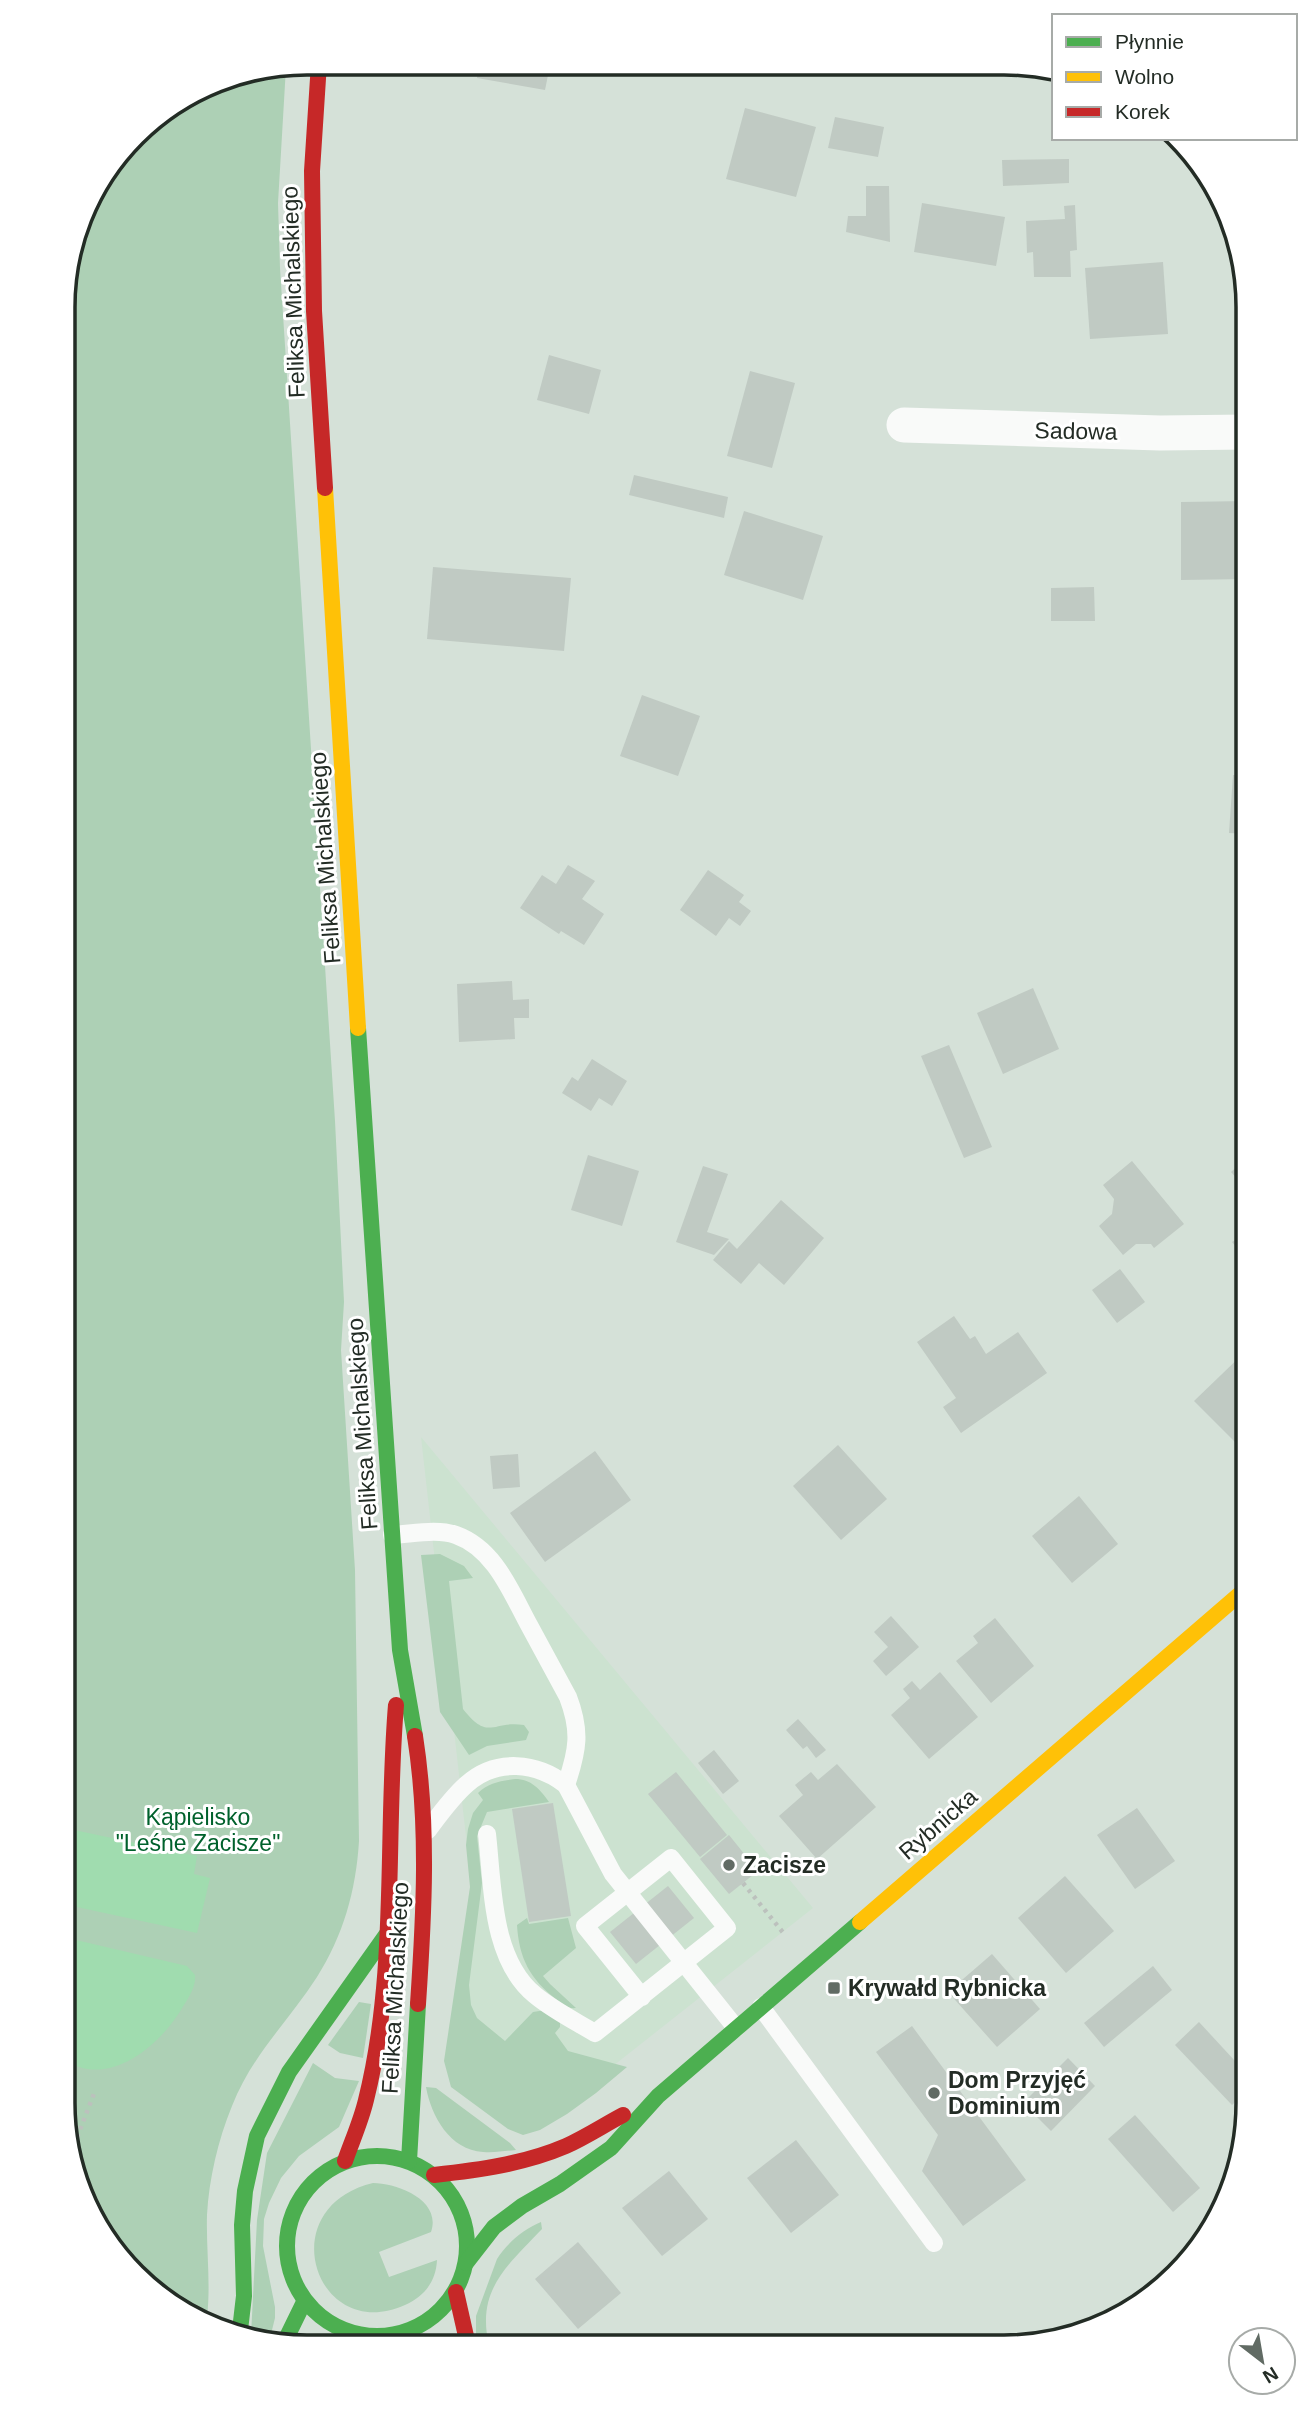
<svg xmlns="http://www.w3.org/2000/svg" width="1311" height="2410" viewBox="0 0 1311 2410" font-family="Helvetica,sans-serif">
<style>
.built{fill:#cce2d0}
.green{fill:#add0b5}
.water{fill:#a0dcaf}
.building{fill:#c0cac3}
.lines{fill:none;stroke-linecap:round;stroke-linejoin:round}
.path{stroke:#bcc1bd;stroke-width:4.5;stroke-dasharray:3.5 5;stroke-linecap:butt}
.lane{stroke:#f9faf9;stroke-width:18}
.street{stroke:#f9faf9;stroke-width:35}
.fast{stroke:#4caf50;stroke-width:16}
.slow{stroke:#ffc107;stroke-width:16}
.jam{stroke:#c62828;stroke-width:16}
.poi-dot{fill:#616b64;stroke:#fff;stroke-width:2.5}
.labels{text-anchor:middle;dominant-baseline:central;stroke-width:6;stroke-linejoin:round;paint-order:stroke}
.street-label{font-size:23px;fill:#232c25;stroke:#fff}
.park-label{font-size:23px;fill:#00612c;stroke:#fff}
.poi-label{font-size:23px;font-weight:bold;fill:#232c25;stroke:#fff;text-anchor:start}
.rim{fill:none;stroke:#232c25;stroke-width:3.5}
</style>
<rect width="100%" height="100%" fill="#d5e1d8"/>
<polygon class="built" points="421,1437 813,1908 532,2130 455,2055 472,1890"/>
<g class="green">
<path d="M286,67L278,203L280,268L335,1121L344,1302L341,1350L355,1570L359,1841C356,1891 343,1936 317,1977C288,2022 252,2055 232,2106C218,2140 209,2179 207,2215C206,2249 211,2283 207,2317L158,2296L113,2251L76,2182L63,2103L65,276L88,199L146,124L214,81Z"/>
<path d="M440,1554L464,1566L473,1578L449,1581L463,1709C489,1742 492,1720 524,1725L529,1732L526,1740L487,1746L469,1755L440,1712L421,1555Z"/>
<path d="M515,1779C531,1779 540,1789 549,1802L487,1812L477,1836L482,1883L469,1985L471,2005L477,2018L505,2041L533,2012L546,2010L560,2021V2027L555,2033L568,2051L627,2067L596,2093L567,2114L540,2130L523,2135L508,2129L451,2087L444,2061L470,1887L466,1845L468,1829L473,1813L483,1800L478,1793C488,1783 500,1781 515,1779Z"/>
<path d="M527,1918L529,1924L568,1918L576,1948L543,1976L550,1984L576,2008C567,2009 563,2004 556,1999C530,1979 519,1958 517,1925Z"/>
<polygon points="359,2002 371,2004 363,2058 340,2053 328,2045"/>
<polygon points="313,2063 335,2078 359,2081 339,2127 299,2156 281,2178 269,2203 264,2219 263,2246 275,2307 275,2318 269,2342 251,2335 257,2220 267,2153"/>
<path d="M426,2087L436,2088L510,2143L516,2150C505,2151 494,2153 483,2152C450,2150 431,2116 426,2087Z"/>
<path d="M373,2183C397,2183 442,2200 431,2232L379,2252L389,2277L437,2260C436,2281 425,2296 405,2305C316,2345 270,2208 373,2183Z"/>
<path d="M541,2222L542,2229C507,2266 476,2290 489,2345H476V2316L497,2259C507,2243 524,2229 541,2222Z"/>
</g>
<g class="water">
<polygon points="74,1830 197,1856 194,1874 210,1878 197,1933 63,1904 63,1876"/>
<path d="M63,1937L187,1966L195,1975C196,1986 190,1995 184,2005C162,2044 109,2091 63,2059Z"/>
</g>
<g class="building">
<polygon points="479,64 550,65 545,90 477,78"/>
<polygon points="745,108 816,127 796,197 726,179"/>
<polygon points="835,117 884,127 878,157 828,148"/>
<polygon points="1069,159 1069,183 1003,186 1002,160"/>
<polygon points="866,186 889,186 890,242 846,232 848,216 866,216"/>
<polygon points="922,203 1005,217 996,266 914,252"/>
<polygon points="1075,205 1077,250 1070,251 1071,277 1034,277 1033,252 1027,253 1026,221 1065,219 1064,206"/>
<polygon points="1163,262 1168,334 1090,339 1085,268"/>
<polygon points="549,355 601,370 589,414 537,400"/>
<polygon points="750,371 795,383 772,468 727,456"/>
<polygon points="634,475 728,497 724,518 629,495"/>
<polygon points="1248,501 1248,579 1181,580 1181,502"/>
<polygon points="744,511 823,536 803,600 724,575"/>
<polygon points="433,567 571,578 564,651 427,639"/>
<polygon points="1094,587 1095,621 1051,621 1051,588"/>
<polygon points="642,695 700,716 678,776 620,756"/>
<polygon points="1233,775 1248,775 1248,834 1229,833"/>
<polygon points="568,865 595,881 582,899 604,914 584,945 561,931 559,934 520,908 542,875 556,884"/>
<polygon points="708,870 744,895 739,902 751,911 740,926 729,918 716,936 680,910"/>
<polygon points="512,981 513,1000 529,999 529,1018 514,1018 515,1039 459,1042 457,984"/>
<polygon points="1033,988 1059,1049 1003,1074 977,1013"/>
<polygon points="949,1045 992,1147 964,1158 921,1056"/>
<polygon points="592,1059 627,1081 612,1106 599,1098 591,1111 562,1093 572,1077 578,1081"/>
<polygon points="588,1155 639,1171 622,1226 571,1210"/>
<polygon points="1248,1157 1248,1191 1231,1172"/>
<polygon points="1132,1161 1184,1224 1154,1248 1151,1244 1136,1244 1123,1255 1099,1226 1112,1214 1114,1199 1103,1185"/>
<polygon points="703,1166 728,1174 707,1232 729,1239 714,1255 676,1242"/>
<polygon points="781,1200 824,1238 784,1285 759,1263 741,1284 713,1260 729,1241 737,1249"/>
<polygon points="1248,1231 1248,1262 1232,1242"/>
<polygon points="1120,1269 1145,1302 1117,1323 1092,1290"/>
<polygon points="954,1316 970,1339 975,1336 986,1354 1018,1332 1047,1373 961,1433 943,1407 956,1398 917,1342"/>
<polygon points="1248,1349 1248,1442 1241,1448 1194,1401"/>
<polygon points="838,1445 887,1499 841,1540 793,1486"/>
<polygon points="595,1451 631,1500 545,1562 510,1513"/>
<polygon points="518,1454 520,1487 493,1489 490,1456"/>
<polygon points="1079,1496 1118,1544 1072,1583 1032,1536"/>
<polygon points="891,1616 919,1647 886,1676 873,1661 888,1647 874,1632"/>
<polygon points="995,1618 1034,1666 991,1703 956,1661 978,1643 973,1636"/>
<polygon points="940,1672 978,1717 929,1759 891,1715 910,1698 903,1689 912,1681 920,1690"/>
<polygon points="798,1719 826,1750 816,1758 807,1746 803,1749 786,1730"/>
<polygon points="714,1750 739,1781 723,1794 698,1763"/>
<polygon points="837,1764 876,1807 817,1859 779,1816 803,1795 795,1785 811,1772 818,1780"/>
<polygon points="676,1772 727,1835 700,1857 648,1794"/>
<polygon points="553,1803 571,1916 529,1922 512,1809"/>
<polygon points="1137,1808 1175,1861 1135,1889 1097,1835"/>
<polygon points="729,1835 758,1871 729,1894 700,1859"/>
<polygon points="1065,1876 1114,1931 1066,1973 1018,1918"/>
<polygon points="668,1886 694,1918 636,1964 610,1932"/>
<polygon points="992,1954 1040,2009 997,2047 948,1992"/>
<polygon points="1153,1966 1172,1990 1104,2047 1084,2023"/>
<polygon points="1199,2022 1247,2074 1247,2091 1232,2105 1175,2045"/>
<polygon points="912,2026 1026,2180 963,2226 922,2171 938,2135 876,2052"/>
<polygon points="1068,2058 1095,2086 1051,2131 1023,2103"/>
<polygon points="1135,2115 1200,2188 1173,2212 1108,2139"/>
<polygon points="796,2140 839,2195 791,2233 747,2178"/>
<polygon points="669,2171 708,2219 662,2256 622,2208"/>
<polygon points="578,2242 621,2293 578,2329 535,2279"/>
</g>
<g class="lines">
<g class="path">
<polyline points="743,1883 785,1935"/>
<polyline points="71,2153 95,2091"/>
</g>
<g class="lane">
<path d="M392,1535C412,1534 437,1528 456,1535C495,1549 511,1592 529,1625C542,1649 555,1673 568,1697C581,1731 578,1750 566,1785"/>
<path d="M428,1830C440,1814 452,1797 467,1784C496,1758 537,1762 566,1785L613,1874L736,2028"/>
<path d="M487,1834C493,1887 491,1959 535,1995C553,2010 575,2021 595,2033L727,1928L671,1858L585,1926L642,1997"/>
<polyline points="761,2007 934,2243"/>
</g>
<polyline class="street" points="904,425 1160,433 1248,432"/>
<g class="fast">
<polyline points="358,1028 400,1650 415,1736"/>
<circle cx="377" cy="2246" r="90"/>
<polyline points="409,2161 418,2004"/>
<polyline points="466,2263 494,2227 522,2206 560,2184 611,2148 658,2096 860,1922"/>
<polyline points="240,2330 244,2296 242,2225 245,2191 257,2136 289,2072 386,1935"/>
<polyline points="283,2345 304,2302"/>
</g>
<g class="slow">
<polyline points="325,488 358,1028"/>
<polyline points="860,1922 1248,1587"/>
</g>
<g class="jam">
<polyline points="319,63 312,171 314,311 325,488"/>
<path d="M415,1736C429,1825 424,1915 418,2004"/>
<path d="M345,2161C352,2141 361,2121 366,2100C398,1972 385,1836 396,1705"/>
<path d="M434,2175C479,2170 524,2164 566,2146C586,2137 604,2125 623,2115"/>
<polyline points="456,2292 468,2345"/>
</g>
</g>
<g class="poi-dot">
<circle cx="729" cy="1865" r="7"/>
<rect x="827" y="1981" width="14" height="14" rx="3.5"/>
<circle cx="934" cy="2093" r="7"/>
</g>
<g class="labels">
<g class="street-label">
<text transform="translate(293 292) rotate(-92)">Feliksa Michalskiego</text>
<text transform="translate(1076 431) rotate(1)">Sadowa</text>
<text transform="translate(325 858) rotate(-94)">Feliksa Michalskiego</text>
<text transform="translate(362 1424) rotate(-94)">Feliksa Michalskiego</text>
<text transform="translate(938 1824) rotate(-41)">Rybnicka</text>
<text transform="translate(395 1988) rotate(-87)">Feliksa Michalskiego</text>
</g>
<g class="park-label">
<text x="198" y="1817">Kąpielisko<tspan x="198" dy="26">"Leśne Zacisze"</tspan></text>
</g>
<g class="poi-label">
<text x="743" y="1865">Zacisze</text>
<text x="848" y="1988">Krywałd Rybnicka</text>
<text x="948" y="2080">Dom Przyjęć<tspan x="948" dy="26">Dominium</tspan></text>
</g>
</g>
<path d="M0 0H1311V2410H0ZM307 75H1004A232 232 0 0 1 1236 307V2103A232 232 0 0 1 1004 2335H307A232 232 0 0 1 75 2103V307A232 232 0 0 1 307 75Z" fill="#fff" fill-rule="evenodd"/>
<path class="rim" d="M307 75H1004A232 232 0 0 1 1236 307V2103A232 232 0 0 1 1004 2335H307A232 232 0 0 1 75 2103V307A232 232 0 0 1 307 75Z"/>
<rect x="1052" y="14" width="245" height="126" fill="#ffffff" stroke="#a7aba8" stroke-width="2"/>
<rect x="1066" y="37" width="35" height="10" fill="#4caf50" stroke="#a7aba8" stroke-width="2"/>
<text x="1115" y="49" font-size="21" fill="#232c25">Płynnie</text>
<rect x="1066" y="72" width="35" height="10" fill="#ffc107" stroke="#a7aba8" stroke-width="2"/>
<text x="1115" y="84" font-size="21" fill="#232c25">Wolno</text>
<rect x="1066" y="107" width="35" height="10" fill="#c62828" stroke="#a7aba8" stroke-width="2"/>
<text x="1115" y="119" font-size="21" fill="#232c25">Korek</text>
<g transform="translate(1262 2361) rotate(149)"><circle r="33" fill="#ffffff" stroke="#a7aba8" stroke-width="2"/>
<path d="M0-5L12 26L0 18L-12 26Z" fill="#616b64"/>
<text y="-10" font-size="19" font-weight="bold" text-anchor="middle" fill="#232c25">N</text>
</g>
</svg>
